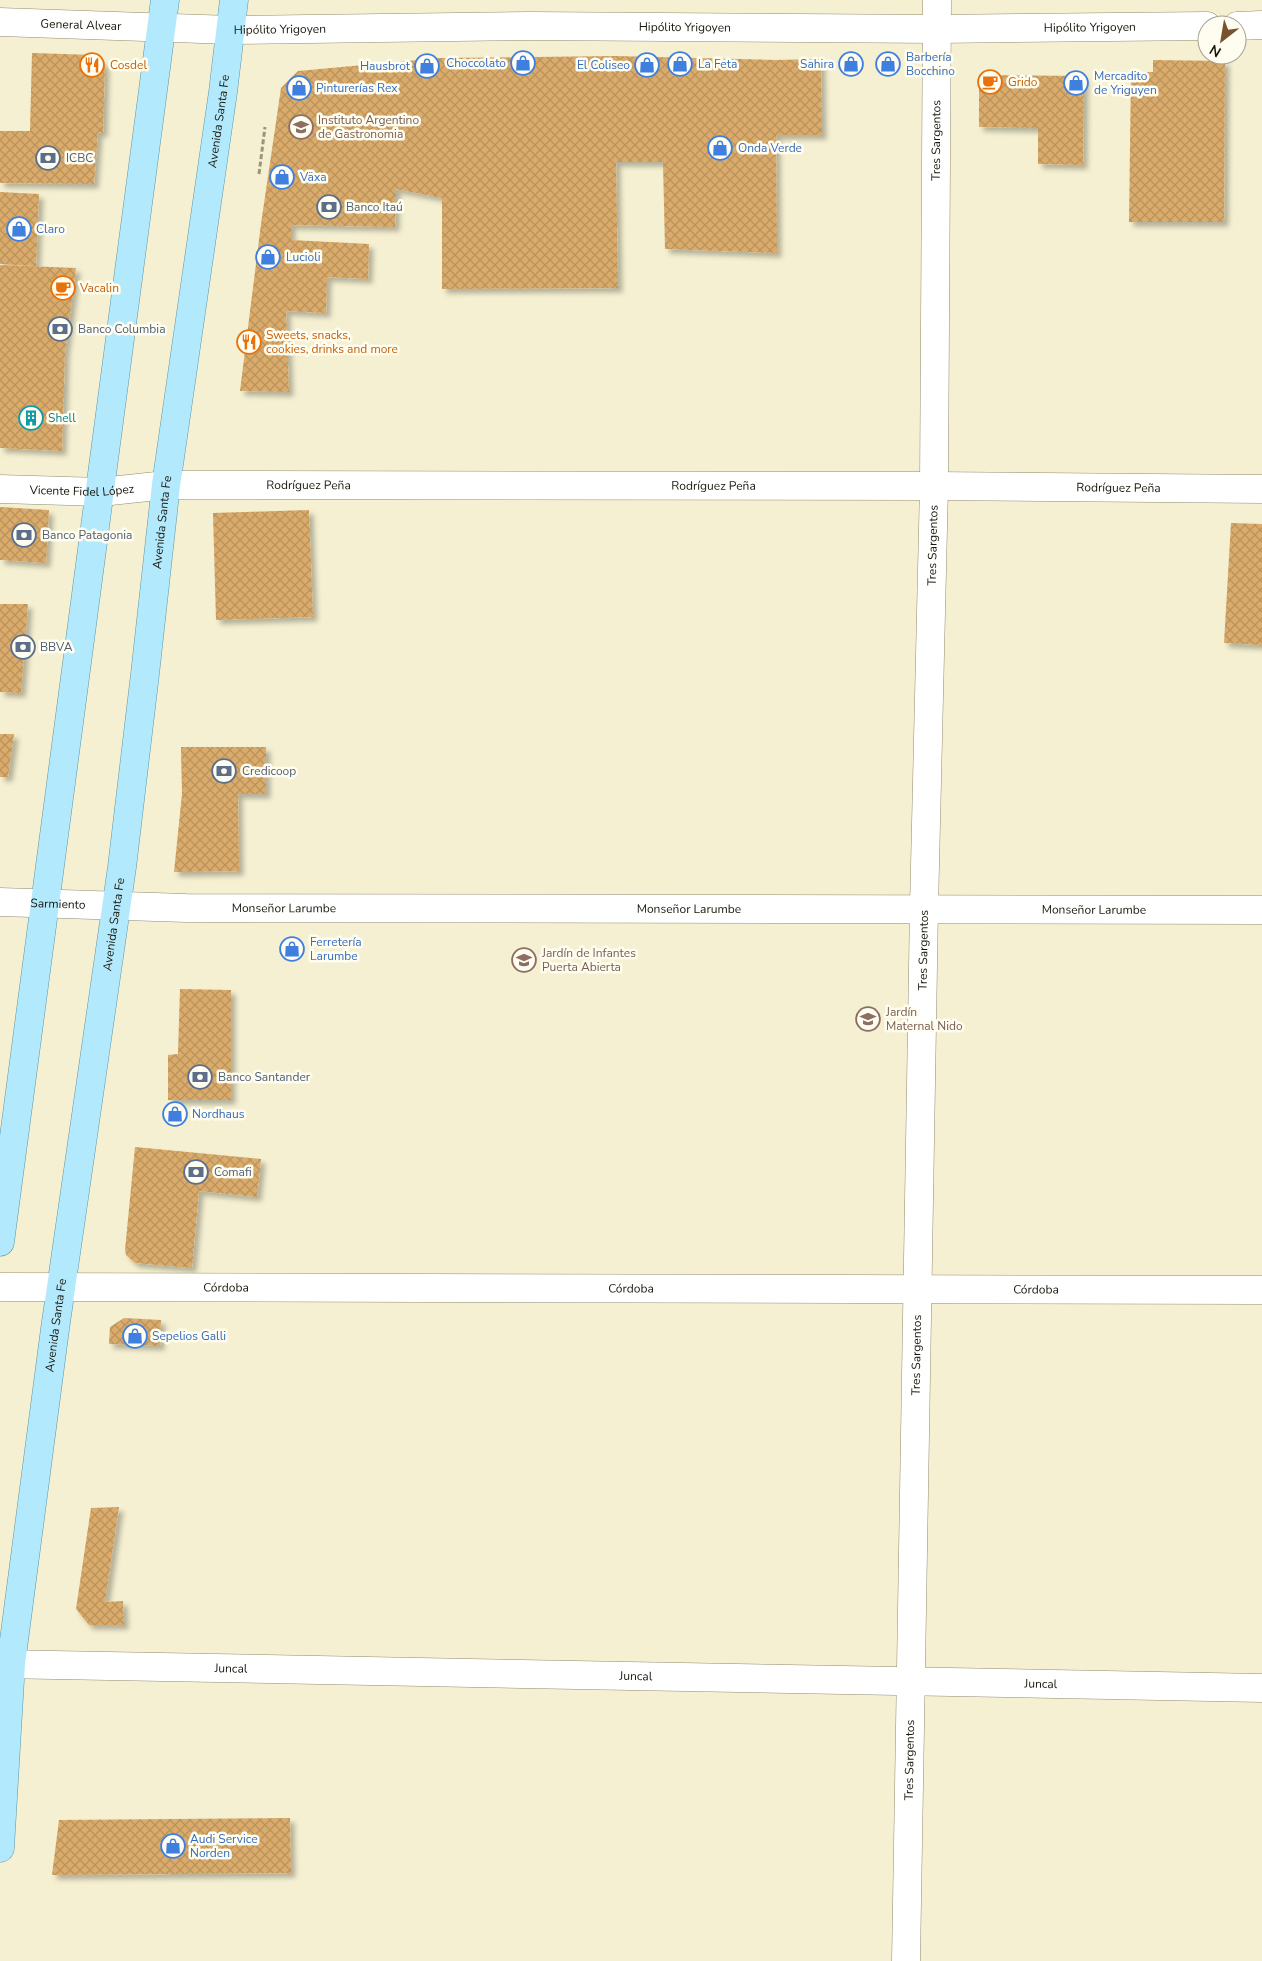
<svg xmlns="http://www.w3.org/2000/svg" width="1262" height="1961" viewBox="0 0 1262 1961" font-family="'Nunito Sans',sans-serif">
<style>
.building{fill:url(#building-cross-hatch);filter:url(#shadow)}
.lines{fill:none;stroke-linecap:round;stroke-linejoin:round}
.minor-casing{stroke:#928d70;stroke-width:29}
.major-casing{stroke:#5c95a8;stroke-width:29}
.path{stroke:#98947e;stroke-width:3;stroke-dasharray:5 2.5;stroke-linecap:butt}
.minor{stroke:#fff;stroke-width:28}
.major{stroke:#b3e9fd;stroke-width:28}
.labels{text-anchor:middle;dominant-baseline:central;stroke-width:5;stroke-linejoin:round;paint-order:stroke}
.street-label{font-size:12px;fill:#18160b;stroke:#fffdf0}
.shop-label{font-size:12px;fill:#366cbe;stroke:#fffdf0;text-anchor:start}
.food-label{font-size:12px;fill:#c56008;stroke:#fffdf0;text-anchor:start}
.education-label{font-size:12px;fill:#785e54;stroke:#fffdf0;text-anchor:start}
.service-label{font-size:12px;fill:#4e5e75;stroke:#fffdf0;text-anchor:start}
.culture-label{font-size:12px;fill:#0d838f;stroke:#fffdf0;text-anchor:start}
</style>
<defs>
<pattern id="building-cross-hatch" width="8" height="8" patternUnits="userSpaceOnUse" patternTransform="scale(1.25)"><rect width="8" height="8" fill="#daab6b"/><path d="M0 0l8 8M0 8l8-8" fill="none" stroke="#ba925b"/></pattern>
<filter id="shadow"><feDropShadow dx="4.5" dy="4.5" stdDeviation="2.5" flood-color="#0004"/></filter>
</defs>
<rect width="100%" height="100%" fill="#f5f0d1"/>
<g class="building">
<polygon points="32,53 94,55 105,65 103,133 98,132 94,184 0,183 0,131 30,131"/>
<polygon points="615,56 775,60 821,59 822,135 776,135 777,253 665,249 663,162 616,162 618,288 442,289 442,198 396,189 395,227 291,225 291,240 369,244 368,279 327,277 326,313 286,311 289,392 240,391 261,224 281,88 298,71 440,58"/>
<polygon points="1153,60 1225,61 1224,222 1129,222 1131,72 1153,72"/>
<polygon points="979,75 1084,76 1083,165 1038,164 1038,128 979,127"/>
<polygon points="0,192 39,194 36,266 0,264"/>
<polygon points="0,265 76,268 65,352 62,451 0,448"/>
<polygon points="0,507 49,510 46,563 0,560"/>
<polygon points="309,510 313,617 216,620 213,513"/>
<polygon points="1231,523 1262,524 1262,645 1224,643"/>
<polygon points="0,604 28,604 21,693 0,692"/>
<polygon points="0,734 14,734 8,777 0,777"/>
<polygon points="181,747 266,747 266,794 238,794 239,871 174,872 182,794"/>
<polygon points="180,989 231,990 231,1100 168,1100 168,1055 178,1054"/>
<polygon points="135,1147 261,1159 257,1197 199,1191 192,1268 135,1263 126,1255 125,1250"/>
<polygon points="124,1318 161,1320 160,1346 109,1344 110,1327"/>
<polygon points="119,1507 105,1602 123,1601 124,1625 89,1625 76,1609 91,1508"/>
<polygon points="290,1818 291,1873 52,1875 59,1820"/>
</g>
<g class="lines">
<g class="minor-casing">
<g id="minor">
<path id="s1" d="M0,22L231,30L530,26L937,29L1207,26"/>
<polyline points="1237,26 1262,25"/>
<path id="s2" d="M0,489L101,492L166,485H229L934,486L1262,489"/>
<path id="s3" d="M0,902L186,908L1262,910"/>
<path id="s4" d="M0,1287L1262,1290"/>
<path id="s5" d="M0,1664L1262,1688"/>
<path id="s6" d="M906,1961L924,908L934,486L937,0"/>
</g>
</g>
<g class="major-casing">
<g id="major">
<path d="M0,1242C56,828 112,414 165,0"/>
<path id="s7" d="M0,1848L11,1663L55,1329L122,867L145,674L166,485L223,92L234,0"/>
</g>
</g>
<polyline class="path" points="259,174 265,127"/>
<use href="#minor" class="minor"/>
<use href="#major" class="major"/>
</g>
<defs>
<g id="shop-ring" transform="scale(1.25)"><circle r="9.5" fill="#fffdf0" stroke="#3f7fe0" stroke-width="1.5"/><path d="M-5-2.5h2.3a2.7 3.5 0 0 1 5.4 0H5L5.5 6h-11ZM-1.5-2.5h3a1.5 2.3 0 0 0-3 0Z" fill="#3f7fe0"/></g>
<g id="restaurant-ring" transform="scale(1.25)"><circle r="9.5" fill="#fffdf0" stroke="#e8710a" stroke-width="1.5"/><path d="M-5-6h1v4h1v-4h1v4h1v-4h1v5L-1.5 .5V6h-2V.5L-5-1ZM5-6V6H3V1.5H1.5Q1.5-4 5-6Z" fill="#e8710a"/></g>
<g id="cafe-ring" transform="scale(1.25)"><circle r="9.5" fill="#fffdf0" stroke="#e8710a" stroke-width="1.5"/><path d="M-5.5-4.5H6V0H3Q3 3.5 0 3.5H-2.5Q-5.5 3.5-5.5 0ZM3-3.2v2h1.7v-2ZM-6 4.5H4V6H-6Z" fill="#e8710a"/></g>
<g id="school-ring" transform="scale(1.25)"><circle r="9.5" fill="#fffdf0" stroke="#8d6e63" stroke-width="1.5"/><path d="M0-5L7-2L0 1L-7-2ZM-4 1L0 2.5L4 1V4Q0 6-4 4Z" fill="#8d6e63"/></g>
<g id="bank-ring" transform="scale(1.25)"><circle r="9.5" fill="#fffdf0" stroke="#5c6f8a" stroke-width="1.5"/><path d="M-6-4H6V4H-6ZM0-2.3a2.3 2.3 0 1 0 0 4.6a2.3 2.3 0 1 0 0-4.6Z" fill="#5c6f8a"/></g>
<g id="building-ring" transform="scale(1.25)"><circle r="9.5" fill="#fffdf0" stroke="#0f9aa8" stroke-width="1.5"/><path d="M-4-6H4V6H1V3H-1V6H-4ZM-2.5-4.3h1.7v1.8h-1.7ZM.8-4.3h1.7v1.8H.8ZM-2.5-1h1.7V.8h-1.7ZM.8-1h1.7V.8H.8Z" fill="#0f9aa8"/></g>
</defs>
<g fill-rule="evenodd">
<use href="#shop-ring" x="523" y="63"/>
<use href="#shop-ring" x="680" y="64"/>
<use href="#shop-ring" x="851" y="64"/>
<use href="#shop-ring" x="888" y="64"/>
<use href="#restaurant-ring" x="92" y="65"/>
<use href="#shop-ring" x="647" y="65"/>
<use href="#shop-ring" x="427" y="66"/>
<use href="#cafe-ring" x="990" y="82"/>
<use href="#shop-ring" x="1076" y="83"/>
<use href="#shop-ring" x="299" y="88"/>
<use href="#school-ring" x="301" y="127"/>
<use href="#shop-ring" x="720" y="148"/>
<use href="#bank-ring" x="48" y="158"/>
<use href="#shop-ring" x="282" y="177"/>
<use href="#bank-ring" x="329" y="207"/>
<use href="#shop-ring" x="19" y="229"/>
<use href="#shop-ring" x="268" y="257"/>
<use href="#cafe-ring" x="63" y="288"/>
<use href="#bank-ring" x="60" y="329"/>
<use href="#restaurant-ring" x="249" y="342"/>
<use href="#building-ring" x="31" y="418"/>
<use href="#bank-ring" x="24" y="535"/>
<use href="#bank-ring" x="23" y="647"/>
<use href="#bank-ring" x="224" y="771"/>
<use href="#shop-ring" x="292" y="949"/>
<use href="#school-ring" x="524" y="960"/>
<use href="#school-ring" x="868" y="1019"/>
<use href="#bank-ring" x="200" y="1077"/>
<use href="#shop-ring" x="175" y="1114"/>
<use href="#bank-ring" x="196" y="1172"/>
<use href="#shop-ring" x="135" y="1336"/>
<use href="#shop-ring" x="173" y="1846"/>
</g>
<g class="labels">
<g class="street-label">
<text stroke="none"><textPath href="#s1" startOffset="81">General Alvear</textPath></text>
<text stroke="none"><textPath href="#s1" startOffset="685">Hipólito Yrigoyen</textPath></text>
<text stroke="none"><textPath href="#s1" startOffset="1090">Hipólito Yrigoyen</textPath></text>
<text stroke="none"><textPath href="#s1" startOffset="280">Hipólito Yrigoyen</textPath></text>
<text stroke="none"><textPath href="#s7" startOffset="1741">Avenida Santa Fe</textPath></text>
<text stroke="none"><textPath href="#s6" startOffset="1821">Tres Sargentos</textPath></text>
<text stroke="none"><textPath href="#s2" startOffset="309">Rodríguez Peña</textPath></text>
<text stroke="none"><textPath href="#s2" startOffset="714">Rodríguez Peña</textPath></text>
<text stroke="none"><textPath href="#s2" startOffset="1119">Rodríguez Peña</textPath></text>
<text stroke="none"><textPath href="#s2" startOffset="82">Vicente Fidel López</textPath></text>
<text stroke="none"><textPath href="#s7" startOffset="1336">Avenida Santa Fe</textPath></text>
<text stroke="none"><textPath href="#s6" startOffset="1416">Tres Sargentos</textPath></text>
<text stroke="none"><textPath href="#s3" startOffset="58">Sarmiento</textPath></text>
<text stroke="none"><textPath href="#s3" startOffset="284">Monseñor Larumbe</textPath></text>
<text stroke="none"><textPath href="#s3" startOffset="689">Monseñor Larumbe</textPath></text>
<text stroke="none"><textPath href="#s3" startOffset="1094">Monseñor Larumbe</textPath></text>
<text stroke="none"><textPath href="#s7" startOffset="931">Avenida Santa Fe</textPath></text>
<text stroke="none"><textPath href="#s6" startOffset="1011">Tres Sargentos</textPath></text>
<text stroke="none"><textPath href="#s4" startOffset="226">Córdoba</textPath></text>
<text stroke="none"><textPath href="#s4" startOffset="631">Córdoba</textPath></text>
<text stroke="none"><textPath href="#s4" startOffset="1036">Córdoba</textPath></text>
<text stroke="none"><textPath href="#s7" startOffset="526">Avenida Santa Fe</textPath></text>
<text stroke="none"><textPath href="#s6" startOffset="606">Tres Sargentos</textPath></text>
<text stroke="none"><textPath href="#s5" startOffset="231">Juncal</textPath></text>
<text stroke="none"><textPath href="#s5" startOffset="636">Juncal</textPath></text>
<text stroke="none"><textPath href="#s5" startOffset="1041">Juncal</textPath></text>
<text stroke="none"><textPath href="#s6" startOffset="201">Tres Sargentos</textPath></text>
</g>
<g class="shop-label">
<text x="906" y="57">Barbería<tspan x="906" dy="14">Bocchino</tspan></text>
<text x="506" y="63" text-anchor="end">Choccolato</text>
<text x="698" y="64">La Feta</text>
<text x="834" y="64" text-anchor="end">Sahira</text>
<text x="630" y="65" text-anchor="end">El Coliseo</text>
<text x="410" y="66" text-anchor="end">Hausbrot</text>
<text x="1094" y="76">Mercadito<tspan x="1094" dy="14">de Yriguyen</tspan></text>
<text x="316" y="88">Pinturerías Rex</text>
<text x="738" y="148">Onda Verde</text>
<text x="300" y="177">Växa</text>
<text x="36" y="229">Claro</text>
<text x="286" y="257">Lucioli</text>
<text x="310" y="942">Ferretería<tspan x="310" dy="14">Larumbe</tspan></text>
<text x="192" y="1114">Nordhaus</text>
<text x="152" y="1336">Sepelios Galli</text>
<text x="190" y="1839">Audi Service<tspan x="190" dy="14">Norden</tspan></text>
</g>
<g class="food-label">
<text x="110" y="65">Cosdel</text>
<text x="1008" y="82">Grido</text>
<text x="80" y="288">Vacalin</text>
<text x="266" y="335">Sweets, snacks,<tspan x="266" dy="14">cookies, drinks and more</tspan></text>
</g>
<g class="education-label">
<text x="318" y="120">Instituto Argentino<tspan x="318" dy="14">de Gastronomia</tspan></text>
<text x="542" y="953">Jardín de Infantes<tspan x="542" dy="14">Puerta Abierta</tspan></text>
<text x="886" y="1012">Jardín<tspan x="886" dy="14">Maternal Nido</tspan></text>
</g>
<g class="service-label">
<text x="66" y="158">ICBC</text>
<text x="346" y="207">Banco Itaú</text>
<text x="78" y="329">Banco Columbia</text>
<text x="42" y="535">Banco Patagonia</text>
<text x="40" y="647">BBVA</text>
<text x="242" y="771">Credicoop</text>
<text x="218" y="1077">Banco Santander</text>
<text x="214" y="1172">Comafi</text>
</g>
<g class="culture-label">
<text x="48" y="418">Shell</text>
</g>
</g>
<g transform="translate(1222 40) rotate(211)"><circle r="24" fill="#fffdf0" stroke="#a3a194"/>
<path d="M0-4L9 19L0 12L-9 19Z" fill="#76532c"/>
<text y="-8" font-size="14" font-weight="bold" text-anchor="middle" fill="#18160b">N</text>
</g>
</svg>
